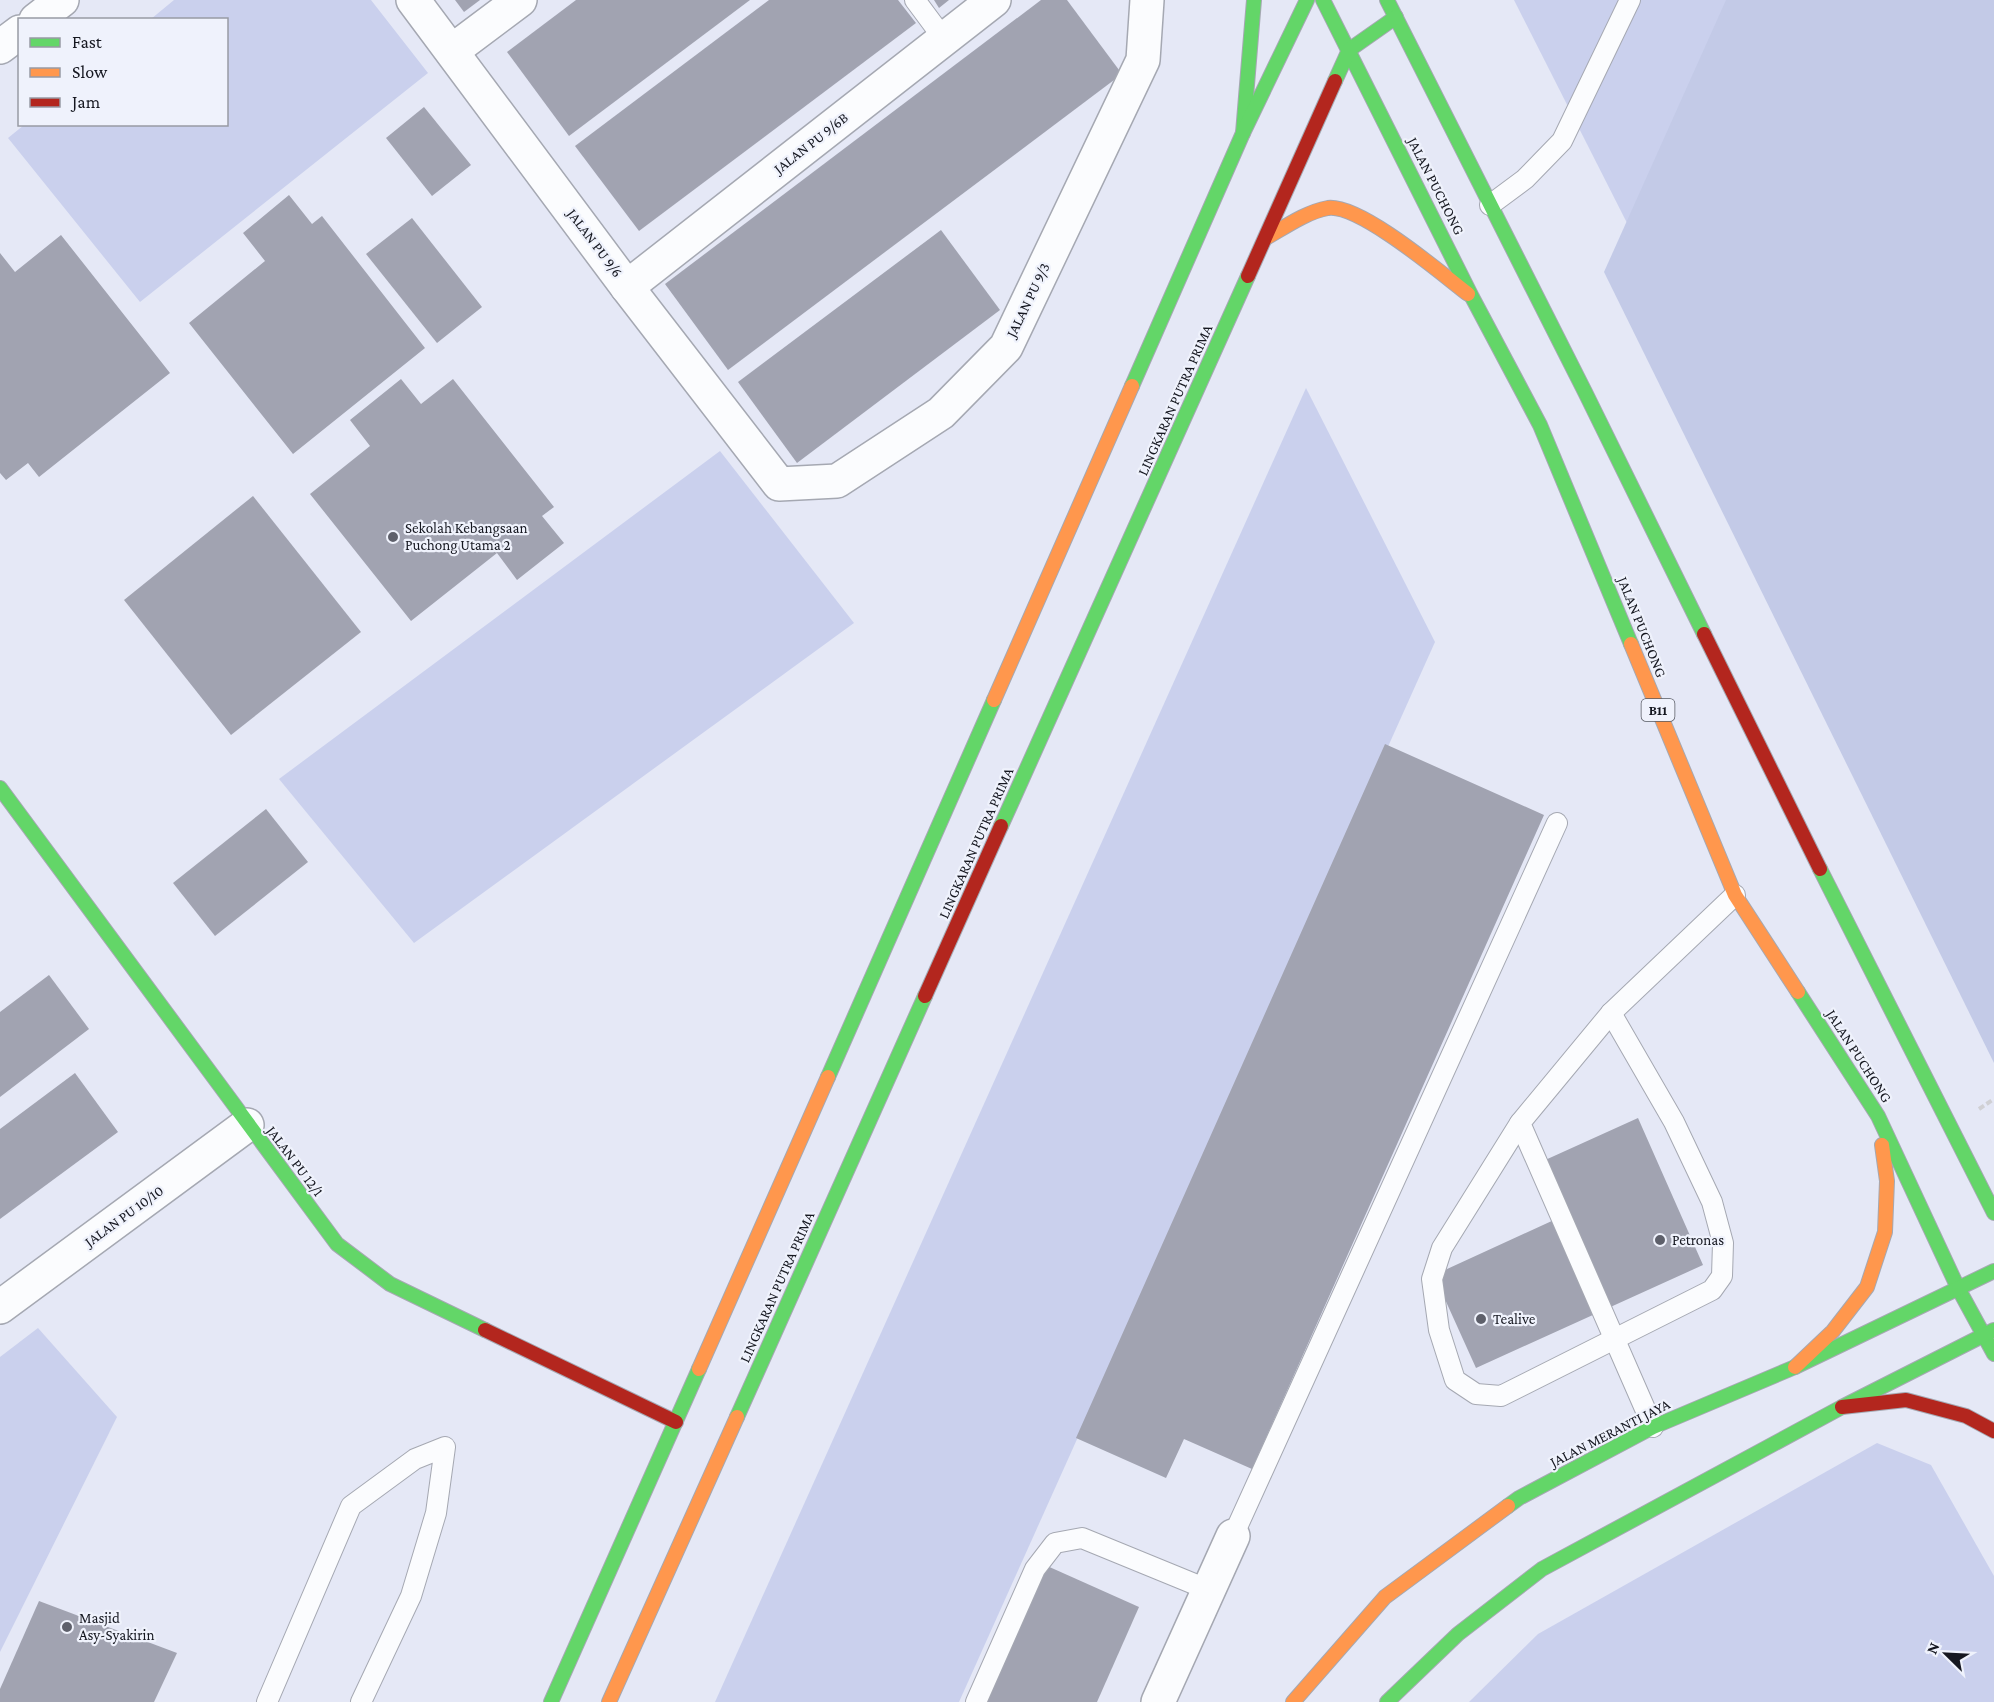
<svg xmlns="http://www.w3.org/2000/svg" width="1994" height="1702" viewBox="0 0 1994 1702" font-family="'Crimson Pro',serif">
<style>
.green{fill:#cad0ed}
.forest{fill:#c3cae7}
.building{fill:#a1a3b1}
.lines{fill:none;stroke-linecap:round;stroke-linejoin:round}
.lane-casing{stroke:#a5a8b2;stroke-width:22}
.street-casing{stroke:#a5a8b2;stroke-width:36}
.fast-casing{stroke:#a5a8b2;stroke-width:16}
.slow-casing{stroke:#a5a8b2;stroke-width:16}
.jam-casing{stroke:#a5a8b2;stroke-width:16}
.path{stroke:#d0d0d4;stroke-width:4;stroke-dasharray:6 3;stroke-linecap:butt}
.lane{stroke:#fbfcfe;stroke-width:20}
.street{stroke:#fbfcfe;stroke-width:33}
.fast{stroke:#63d668;stroke-width:14}
.slow{stroke:#ff974d;stroke-width:14}
.jam{stroke:#b3261e;stroke-width:14}
.poi-dot{fill:#5e606b;stroke:#eff2fc;stroke-width:2}
.labels{text-anchor:middle;dominant-baseline:central;stroke-width:4.5;stroke-linejoin:round;paint-order:stroke}
.shield{fill:#eff2fc;stroke:#565962;stroke-width:1.5}
.shield-label{font-size:14px;font-weight:bold;fill:#151720}
.street-label{font-size:15px;fill:#151720;stroke:#eff2fc}
.poi-label{font-size:15px;fill:#151720;stroke:#eff2fc;text-anchor:start}
</style>
<rect width="100%" height="100%" fill="#e5e8f6"/>
<g class="green">
<polygon points="174,0 371,0 428,73 140,302 8,138 24,125 226,124 226,20 151,19"/>
<polygon points="1514,0 1738,0 1627,223"/>
<polygon points="1306,388 1435,642 959,1702 715,1702"/>
<polygon points="720,451 854,623 414,943 279,779"/>
<polygon points="38,1328 117,1417 0,1652 0,1357"/>
<polygon points="1877,1443 1931,1465 1994,1576 1994,1702 1469,1702 1538,1634"/>
</g>
<polygon class="forest" points="1726,0 1994,0 1994,1063 1604,272"/>
<g class="building">
<polygon points="455,0 480,0 464,12"/>
<polygon points="576,0 750,0 569,136 507,52"/>
<polygon points="769,0 898,0 916,23 639,231 575,146"/>
<polygon points="934,0 949,0 939,8"/>
<polygon points="1041,0 1067,0 1122,74 728,370 665,284"/>
<polygon points="424,107 471,165 432,196 386,138"/>
<polygon points="289,195 312,224 322,216 425,348 293,454 189,323 265,261 243,233"/>
<polygon points="412,218 482,307 437,343 366,254"/>
<polygon points="941,230 1000,310 797,463 738,382"/>
<polygon points="61,235 170,373 39,477 28,463 6,480 0,473 0,253 15,272"/>
<polygon points="401,379 421,404 453,379 554,507 542,516 564,543 517,580 497,553 411,621 310,494 370,446 350,420"/>
<polygon points="253,496 361,632 231,735 124,600"/>
<polygon points="1385,744 1544,815 1252,1469 1184,1439 1166,1478 1076,1438"/>
<polygon points="266,809 308,862 215,936 173,883"/>
<polygon points="49,975 89,1029 0,1097 0,1012"/>
<polygon points="75,1073 118,1132 0,1219 0,1129"/>
<polygon points="1638,1118 1703,1265 1476,1368 1434,1275 1567,1214 1543,1161"/>
<polygon points="1045,1565 1139,1607 1097,1702 983,1702"/>
<polygon points="39,1601 177,1653 154,1702 0,1702 0,1689"/>
</g>
<g class="lines">
<g class="lane-casing">
<g id="lane">
<polyline points="915,0 944,39"/>
<polyline points="1490,205 1525,179 1562,141 1630,0"/>
<polyline points="1520,1123 1442,1248 1432,1279 1439,1330 1455,1380 1476,1394 1501,1396 1712,1290 1722,1276 1723,1243 1712,1202 1674,1122 1611,1013"/>
<polyline points="1653,1427 1520,1123 1611,1013 1735,895"/>
<polyline points="1233,1536 1557,823"/>
<polyline points="267,1702 351,1506 415,1459 445,1447 436,1513 411,1596 361,1702"/>
<polyline points="976,1702 1035,1569 1055,1543 1082,1538 1209,1590"/>
</g>
</g>
<g class="street-casing">
<g id="street">
<polyline points="413,0 627,287 779,484 837,481 941,413 1006,347 1143,60 1147,0"/>
<polyline points="36,20 62,0"/>
<polyline points="0,47 20,32"/>
<polyline points="452,51 520,0"/>
<polyline points="627,287 994,0"/>
<polyline points="0,1307 247,1125"/>
<polyline points="1158,1702 1233,1536"/>
</g>
</g>
<g class="fast-casing">
<g id="fast">
<polyline points="1323,0 1472,297 1540,425 1631,644"/>
<polyline points="1387,0 1585,392 1704,634"/>
<polyline points="1335,81 1349,50 1396,17"/>
<polyline points="1243,133 1254,0"/>
<polyline points="1132,386 1243,133 1307,0"/>
<polyline points="0,788 337,1244 390,1284 485,1330"/>
<polyline points="1001,826 1248,276"/>
<polyline points="1820,869 1994,1213"/>
<polyline points="1798,992 1878,1116 1958,1288 1994,1354"/>
<polyline points="828,1077 994,700"/>
<polyline points="737,1417 925,996"/>
<polyline points="1508,1506 1519,1498 1653,1427 1795,1367 1994,1271"/>
<polyline points="551,1702 699,1369"/>
<polyline points="1387,1702 1458,1634 1542,1569 1842,1407 1994,1330"/>
</g>
</g>
<g class="slow-casing">
<g id="slow">
<path d="M1266,238C1285,227 1306,212 1328,208C1360,204 1442,274 1468,294"/>
<polyline points="1631,644 1735,895 1798,992"/>
<polyline points="994,700 1132,386"/>
<polyline points="1795,1367 1833,1331 1867,1287 1885,1232 1887,1181 1882,1145"/>
<polyline points="699,1369 828,1077"/>
<polyline points="609,1702 737,1417"/>
<polyline points="1293,1702 1385,1597 1508,1506"/>
</g>
</g>
<g class="jam-casing">
<g id="jam">
<polyline points="1248,276 1335,81"/>
<polyline points="1704,634 1820,869"/>
<polyline points="925,996 1001,826"/>
<polyline points="485,1330 676,1422"/>
<polyline points="1842,1407 1906,1400 1966,1416 1994,1431"/>
</g>
</g>
<polyline class="path" points="1979,1109 1994,1099"/>
<use href="#lane" class="lane"/>
<use href="#street" class="street"/>
<use href="#fast" class="fast"/>
<use href="#slow" class="slow"/>
<use href="#jam" class="jam"/>
</g>
<g class="poi-dot">
<circle cx="393" cy="537" r="6"/>
<circle cx="1660" cy="1240" r="6"/>
<circle cx="1481" cy="1319" r="6"/>
<circle cx="67" cy="1627" r="6"/>
</g>
<g class="labels">
<rect class="shield" x="1641.5" y="699" width="33" height="22" rx="4.5"/>
<g class="shield-label">
<text x="1658" y="710">B11</text>
</g>
<g class="street-label">
<text transform="translate(811 143) rotate(-38)">JALAN PU 9/6B</text>
<text transform="translate(1436 186) rotate(63)">JALAN PUCHONG</text>
<text transform="translate(595 243) rotate(53)">JALAN PU 9/6</text>
<text transform="translate(1028 300) rotate(-64)">JALAN PU 9/3</text>
<text transform="translate(1175 400) rotate(-66)">LINGKARAN PUTRA PRIMA</text>
<text transform="translate(1642 627) rotate(68)">JALAN PUCHONG</text>
<text transform="translate(976 843) rotate(-66)">LINGKARAN PUTRA PRIMA</text>
<text transform="translate(1859 1056) rotate(57)">JALAN PUCHONG</text>
<text transform="translate(295 1161) rotate(53)">JALAN PU 12/1</text>
<text transform="translate(124 1216) rotate(-36)">JALAN PU 10/10</text>
<text transform="translate(777 1287) rotate(-66)">LINGKARAN PUTRA PRIMA</text>
<text transform="translate(1610 1433) rotate(-27)">JALAN MERANTI JAYA</text>
</g>
<g class="poi-label">
<text x="405" y="528">Sekolah Kebangsaan<tspan x="405" dy="17">Puchong Utama 2</tspan></text>
<text x="1672" y="1240">Petronas</text>
<text x="1493" y="1319">Tealive</text>
<text x="79" y="1618">Masjid<tspan x="79" dy="17">Asy-Syakirin</tspan></text>
</g>
</g>
<rect x="18" y="18" width="210" height="108" fill="#eff2fc" stroke="#989aa4" stroke-width="1.5"/>
<rect x="30" y="38" width="30" height="9" fill="#63d668" stroke="#989aa4" stroke-width="1.5"/>
<text x="72" y="48" font-size="18" fill="#151720">Fast</text>
<rect x="30" y="68" width="30" height="9" fill="#ff974d" stroke="#989aa4" stroke-width="1.5"/>
<text x="72" y="78" font-size="18" fill="#151720">Slow</text>
<rect x="30" y="98" width="30" height="9" fill="#b3261e" stroke="#989aa4" stroke-width="1.5"/>
<text x="72" y="108" font-size="18" fill="#151720">Jam</text>
<g transform="translate(1946 1654) rotate(294)" stroke="#eff2fc" stroke-width="4.5" paint-order="stroke">
<path d="M0-4.5L10 22L0 15L-10 22Z" fill="#151720"/>
<text y="-9" font-size="16" font-weight="bold" text-anchor="middle" fill="#151720">N</text>
</g>
</svg>
